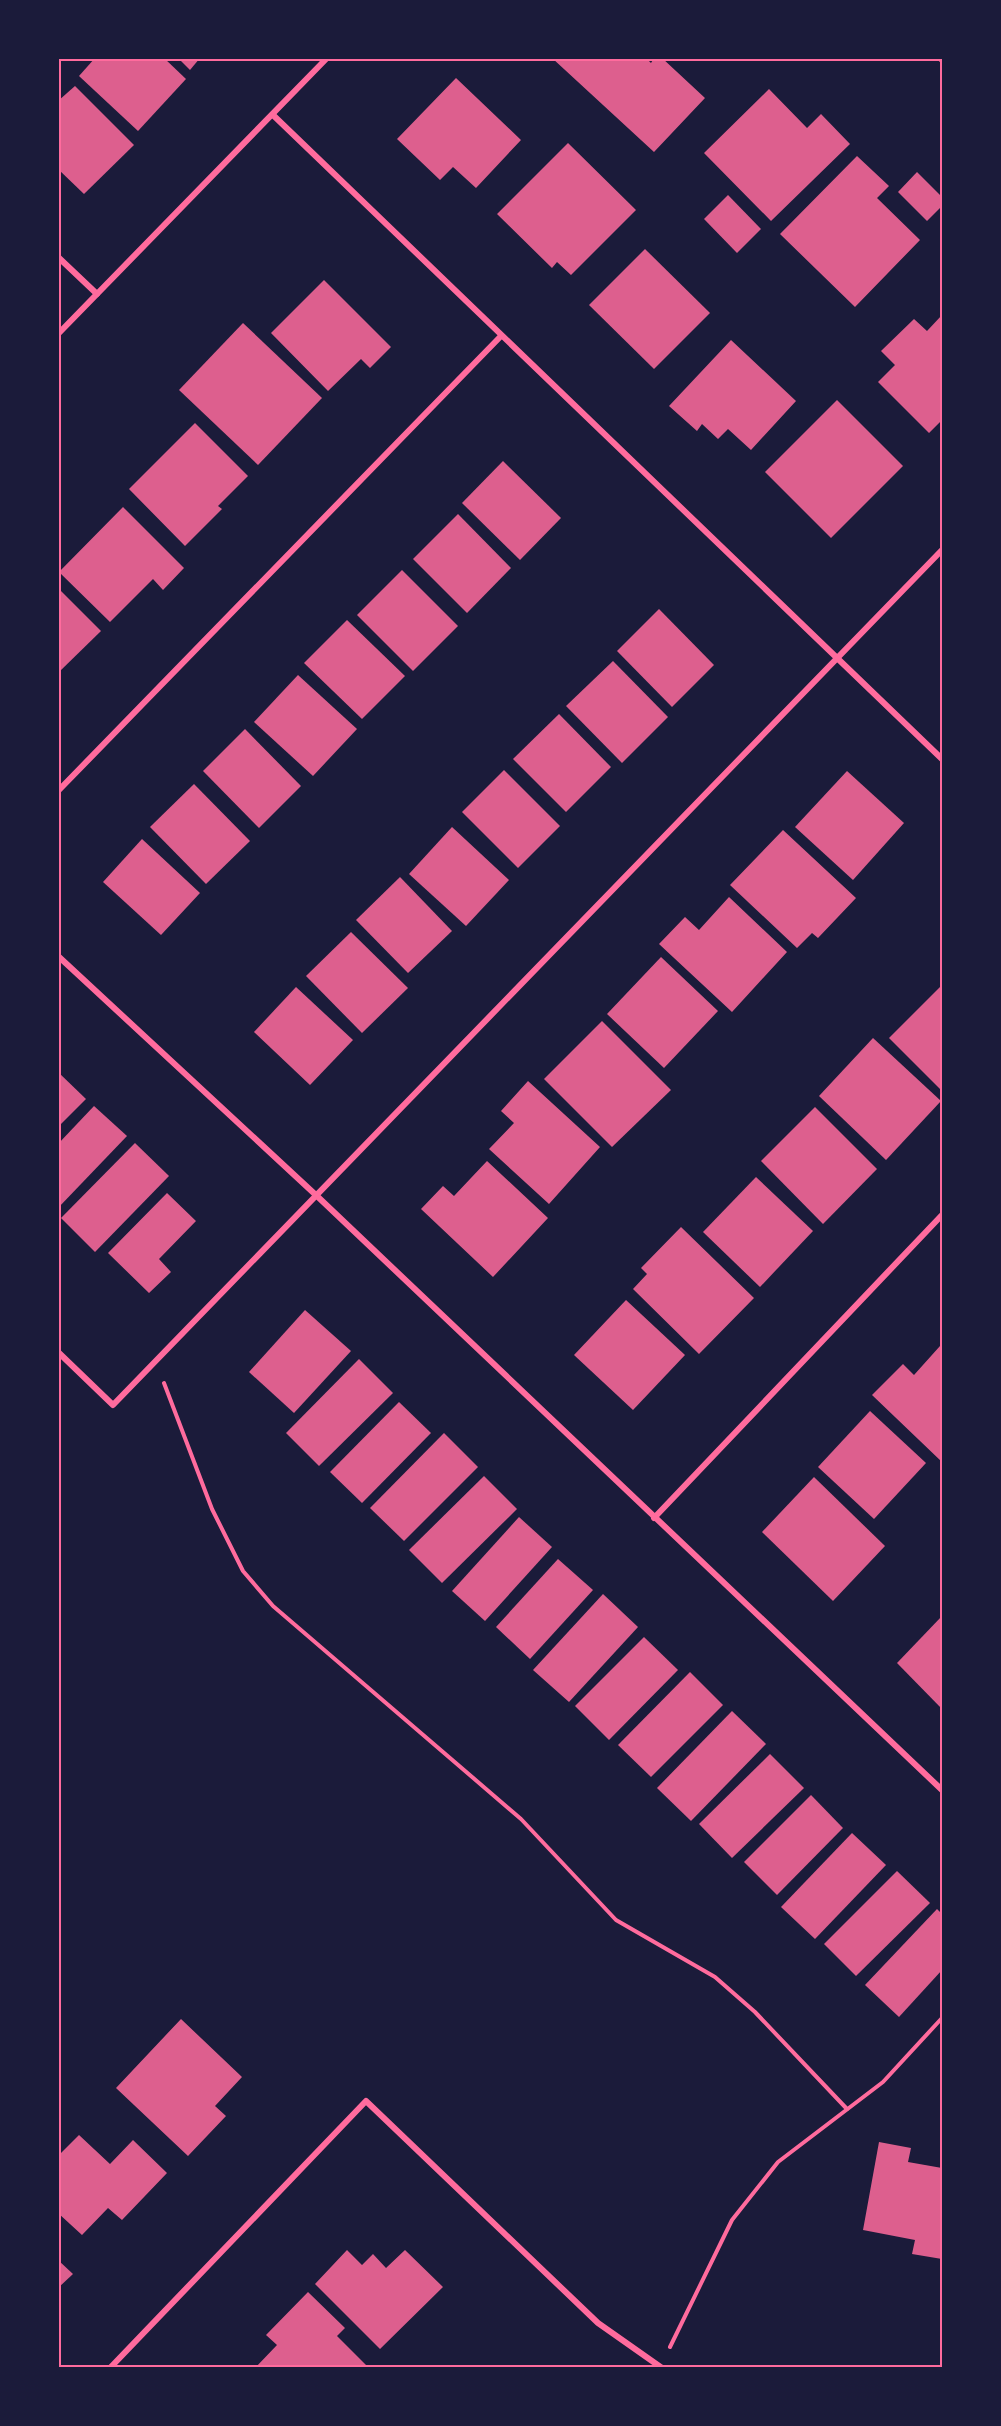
<svg xmlns="http://www.w3.org/2000/svg" width="1001" height="2426" viewBox="0 0 1001 2426" font-family="Merriweather,serif">
<style>
.building{fill:#dd5f8e}
.lines{fill:none;stroke-linecap:round;stroke-linejoin:round}
.path{stroke:#ff6b9d;stroke-width:4}
.minor{stroke:#ff6b9d;stroke-width:6}
.neatline{fill:none;stroke:#ff6b9d;stroke-width:2}
</style>
<rect width="100%" height="100%" fill="#1b1b3a"/>
<g class="building">
<polygon points="95,58 164,58 186,79 138,131 79,76"/>
<polygon points="178,58 200,58 190,70"/>
<polygon points="552,58 646,58 651,63 654,58 662,58 705,98 654,152"/>
<polygon points="456,78 521,140 476,188 453,167 440,180 397,139"/>
<polygon points="75,86 134,145 84,194 58,169 58,101"/>
<polygon points="769,89 807,128 821,114 850,144 771,221 704,153"/>
<polygon points="568,143 636,210 571,275 557,262 552,268 497,214"/>
<polygon points="857,156 889,186 877,198 920,240 855,307 780,234"/>
<polygon points="917,172 942,197 942,206 927,221 898,192"/>
<polygon points="728,195 761,229 737,253 704,219"/>
<polygon points="645,249 710,313 654,369 589,305"/>
<polygon points="324,280 391,347 370,368 361,359 328,391 271,333"/>
<polygon points="942,315 942,420 929,433 878,382 895,365 881,351 914,319 927,331"/>
<polygon points="243,323 322,398 258,465 179,390"/>
<polygon points="731,340 796,401 751,450 728,429 718,439 702,424 697,431 669,406"/>
<polygon points="837,400 903,466 831,538 765,472"/>
<polygon points="195,423 248,476 218,506 222,509 185,546 129,489"/>
<polygon points="503,461 561,518 520,560 462,503"/>
<polygon points="123,507 184,568 163,590 153,579 110,622 59,572"/>
<polygon points="458,514 511,568 467,613 413,559"/>
<polygon points="402,570 458,626 413,671 357,615"/>
<polygon points="58,588 101,631 58,673"/>
<polygon points="659,609 714,665 672,707 617,651"/>
<polygon points="347,620 405,676 362,719 304,663"/>
<polygon points="613,661 668,717 622,763 566,706"/>
<polygon points="298,675 357,729 313,776 254,722"/>
<polygon points="559,714 611,767 566,812 513,759"/>
<polygon points="245,729 301,786 259,828 203,771"/>
<polygon points="504,770 560,826 518,868 462,812"/>
<polygon points="847,771 904,823 853,880 795,827"/>
<polygon points="194,784 250,841 206,884 150,827"/>
<polygon points="452,827 509,880 466,926 409,874"/>
<polygon points="783,830 856,898 818,938 812,933 797,948 730,885"/>
<polygon points="142,839 200,893 161,935 103,882"/>
<polygon points="400,877 452,931 408,973 356,920"/>
<polygon points="729,897 787,952 732,1012 659,944 685,917 699,930"/>
<polygon points="351,932 408,988 362,1033 306,976"/>
<polygon points="661,957 718,1011 664,1068 607,1014"/>
<polygon points="942,985 942,1091 889,1038"/>
<polygon points="296,987 353,1040 310,1085 254,1032"/>
<polygon points="602,1021 671,1090 612,1147 544,1079"/>
<polygon points="873,1038 941,1101 886,1160 819,1096"/>
<polygon points="58,1072 86,1099 58,1127"/>
<polygon points="528,1081 600,1147 549,1204 489,1149 514,1123 501,1111"/>
<polygon points="94,1106 127,1136 58,1208 58,1144"/>
<polygon points="815,1107 877,1169 823,1224 761,1161"/>
<polygon points="135,1143 169,1176 95,1252 61,1218"/>
<polygon points="487,1161 548,1218 493,1277 421,1209 443,1186 454,1196"/>
<polygon points="756,1177 813,1231 760,1287 703,1232"/>
<polygon points="167,1193 196,1221 159,1259 171,1272 149,1293 108,1253"/>
<polygon points="681,1227 754,1298 699,1354 633,1289 647,1274 641,1268"/>
<polygon points="626,1300 685,1355 633,1410 574,1355"/>
<polygon points="305,1310 351,1351 294,1413 249,1372"/>
<polygon points="940,1346 942,1348 942,1462 872,1395 903,1364 914,1375"/>
<polygon points="359,1359 393,1393 319,1466 286,1433"/>
<polygon points="399,1402 431,1433 362,1503 330,1472"/>
<polygon points="870,1411 926,1463 874,1519 818,1467"/>
<polygon points="444,1433 478,1467 404,1541 370,1508"/>
<polygon points="484,1476 517,1509 442,1583 409,1550"/>
<polygon points="814,1477 885,1546 833,1601 762,1532"/>
<polygon points="519,1517 552,1547 485,1621 452,1591"/>
<polygon points="558,1559 593,1590 530,1659 496,1627"/>
<polygon points="603,1594 638,1627 569,1702 533,1670"/>
<polygon points="942,1616 942,1709 897,1663"/>
<polygon points="644,1637 678,1670 609,1740 575,1706"/>
<polygon points="690,1672 723,1705 651,1777 618,1745"/>
<polygon points="732,1711 766,1744 691,1821 657,1788"/>
<polygon points="770,1754 804,1788 732,1858 699,1824"/>
<polygon points="811,1795 843,1828 777,1895 744,1862"/>
<polygon points="852,1833 886,1865 815,1939 781,1907"/>
<polygon points="897,1871 930,1903 856,1976 824,1944"/>
<polygon points="937,1909 942,1914 942,1970 899,2017 865,1985"/>
<polygon points="181,2019 242,2077 215,2106 226,2116 188,2156 116,2088"/>
<polygon points="79,2135 110,2164 133,2140 167,2173 122,2220 108,2208 82,2235 58,2213 58,2156"/>
<polygon points="879,2142 911,2148 908,2162 942,2168 942,2259 912,2254 915,2240 863,2230"/>
<polygon points="347,2250 362,2265 373,2254 386,2268 405,2250 443,2287 380,2349 315,2284"/>
<polygon points="58,2260 73,2274 58,2288"/>
<polygon points="308,2292 345,2328 337,2336 369,2368 255,2368 277,2345 266,2335"/>
</g>
<g class="lines">
<g class="path">
<polyline points="164,1383 212,1509 243,1571 273,1606 521,1819 616,1920 715,1977 755,2012 847,2109"/>
<polyline points="670,2347 732,2220 778,2162 883,2082 942,2018"/>
</g>
<g class="minor">
<polyline points="940,58 942,60"/>
<polyline points="273,115 942,759"/>
<polyline points="58,257 97,294"/>
<polyline points="58,334 327,58"/>
<polyline points="58,791 501,336"/>
<polyline points="58,956 318,1197 942,1790"/>
<polyline points="58,1352 113,1405 942,550"/>
<polyline points="654,1518 942,1215"/>
<polyline points="110,2368 366,2101 598,2323 662,2368"/>
</g>
</g>
<rect width="1001" height="2426" fill="none" stroke="#1b1b3a" stroke-width="120"/>
<rect x="60" y="60" width="881" height="2306" class="neatline"/>
</svg>
